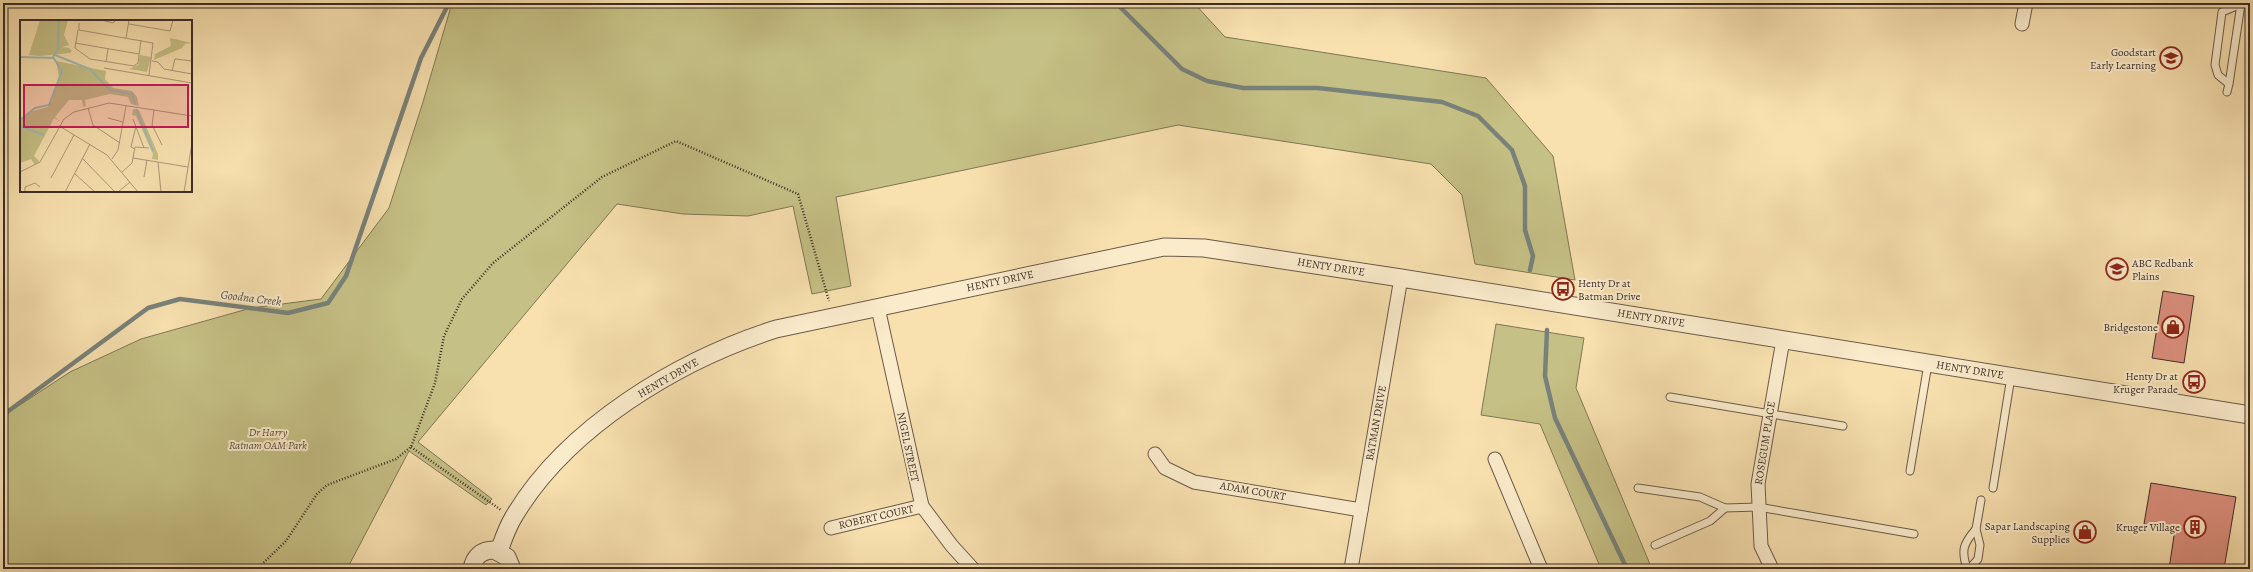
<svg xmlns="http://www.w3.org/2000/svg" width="2253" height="572" viewBox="0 0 2253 572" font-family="Alegreya,serif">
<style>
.park{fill:#c5c085;stroke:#807656}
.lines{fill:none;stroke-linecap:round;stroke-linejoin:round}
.stream{stroke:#78827b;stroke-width:4.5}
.building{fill:#dd907e;stroke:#3c2d28}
.service-casing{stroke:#6b5a4a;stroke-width:9}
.minor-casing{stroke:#6b5a4a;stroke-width:15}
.tertiary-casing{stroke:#6b5a4a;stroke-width:19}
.path{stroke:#3c2d28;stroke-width:2.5;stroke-dasharray:1 2;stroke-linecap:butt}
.service{stroke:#faebcb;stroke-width:7}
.minor{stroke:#faebcb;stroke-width:13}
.tertiary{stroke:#faebcb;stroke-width:17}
.labels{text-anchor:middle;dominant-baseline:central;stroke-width:4;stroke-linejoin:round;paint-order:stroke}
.poi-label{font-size:11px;fill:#3c2d28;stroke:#faebcb;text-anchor:end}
.street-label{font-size:11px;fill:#3c2d28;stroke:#faebcb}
.park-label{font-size:11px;font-style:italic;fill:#574a3b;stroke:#faebcb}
.water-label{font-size:12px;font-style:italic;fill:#55504b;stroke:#faebcb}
.inset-river{fill:none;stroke:#a0bbb3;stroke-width:2}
.inset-road{fill:none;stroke:#ad9879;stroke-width:1}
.view{fill:#c2185b;fill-opacity:0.15;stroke:#c2185b;stroke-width:2}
.inset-edge{fill:none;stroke:#3c2d28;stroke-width:2}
</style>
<rect width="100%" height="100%" fill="#f8e0af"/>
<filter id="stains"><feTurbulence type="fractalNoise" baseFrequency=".005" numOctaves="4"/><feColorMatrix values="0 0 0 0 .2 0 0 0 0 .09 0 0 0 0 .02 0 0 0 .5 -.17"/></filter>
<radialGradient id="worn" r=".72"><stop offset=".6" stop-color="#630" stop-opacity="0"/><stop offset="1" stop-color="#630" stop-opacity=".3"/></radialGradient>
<g class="park">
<polygon points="452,3 1194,3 1225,37 1486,78 1553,156 1575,280 1475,264 1462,195 1431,164 1178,125 836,197 851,286 812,294 793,206 748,216 683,214 617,204 418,442 492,499 486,505 409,451 347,569 3,569 3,416 70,372 141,339 251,308 321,299 389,208 423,102"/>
<polygon points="1496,324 1584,338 1576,388 1652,569 1601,569 1540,424 1481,415"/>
</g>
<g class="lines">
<g class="stream">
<polyline points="1116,3 1182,69 1207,81 1243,88 1318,88 1442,102 1478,116 1512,150 1525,186 1525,230 1533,256 1530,270"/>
<polyline points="1547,330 1545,376 1555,418 1627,569"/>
<polyline points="3,415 148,308 180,299 288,313 328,303 346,276 421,58 449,3"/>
</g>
</g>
<g class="building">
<polygon points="2163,291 2194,296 2184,363 2152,358"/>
<polygon points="2151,483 2236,497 2224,569 2169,569 2175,529 2144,524"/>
</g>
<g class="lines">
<g class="service-casing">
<g id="service">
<polyline points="2227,92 2229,84 2241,4 2222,12 2215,65 2218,75 2229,84"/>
<polyline points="1670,397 1843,426"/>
<polyline points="1910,471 1928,364"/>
<polyline points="1638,488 1700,497 1725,508 1758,507 1914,534"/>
<polyline points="1993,488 2011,377"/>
<polyline points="1655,545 1710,521 1725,508"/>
<path d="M1967,569C1961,550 1963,544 1976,529"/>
<polyline points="1969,569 1978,559 1980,545 1976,529 1981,500"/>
</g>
</g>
<g class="minor-casing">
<g id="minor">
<polyline points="2022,24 2026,3"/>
<polyline points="878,308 922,506 952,546 973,569"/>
<polyline points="1155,454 1165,468 1194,482 1361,510"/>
<polyline points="1495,459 1541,569"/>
<polyline points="831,528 922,506"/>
<polyline points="1351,569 1401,278"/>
<polyline points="1772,569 1761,546 1758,484 1783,340"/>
</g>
</g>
<g class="tertiary-casing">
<g id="tertiary">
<path d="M499,551C503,540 507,528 513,518C566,427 679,360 776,329L1164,247L1204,248L1401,278L2250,415"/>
<path d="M472,569C474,557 481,550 494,550L507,557L512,569"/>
</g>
</g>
<g class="path">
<polyline points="411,447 501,510"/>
<polyline points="257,569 286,541 317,494 327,485 396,459 411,447 435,383 444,336 462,299 493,263 602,177 676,141 798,194 829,301"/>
</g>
<use href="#service" class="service"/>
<use href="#minor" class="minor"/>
<use href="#tertiary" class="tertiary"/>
</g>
<defs>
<g id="school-ring" transform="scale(1.15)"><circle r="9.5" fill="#faebcb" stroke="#8f2418" stroke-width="1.5"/><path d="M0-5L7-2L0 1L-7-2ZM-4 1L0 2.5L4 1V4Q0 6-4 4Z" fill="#8f2418"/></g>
<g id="bus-ring" transform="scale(1.15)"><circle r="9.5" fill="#faebcb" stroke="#8f2418" stroke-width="1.5"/><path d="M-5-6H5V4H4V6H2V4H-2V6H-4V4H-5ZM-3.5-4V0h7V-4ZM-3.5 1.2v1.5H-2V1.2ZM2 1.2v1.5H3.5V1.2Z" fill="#8f2418"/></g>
<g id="shop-ring" transform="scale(1.15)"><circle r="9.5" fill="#faebcb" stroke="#8f2418" stroke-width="1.5"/><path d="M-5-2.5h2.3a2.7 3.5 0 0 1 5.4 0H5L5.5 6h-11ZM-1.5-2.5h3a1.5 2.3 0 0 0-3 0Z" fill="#8f2418"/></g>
<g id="building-ring" transform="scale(1.15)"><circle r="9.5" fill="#faebcb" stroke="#8f2418" stroke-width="1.5"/><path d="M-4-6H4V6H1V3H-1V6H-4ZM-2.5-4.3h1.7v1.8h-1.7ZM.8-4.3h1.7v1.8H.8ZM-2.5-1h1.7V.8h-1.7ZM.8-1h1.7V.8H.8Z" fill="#8f2418"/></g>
</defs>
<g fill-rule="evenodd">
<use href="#school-ring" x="2171" y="58"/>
<use href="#school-ring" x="2117" y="269"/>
<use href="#bus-ring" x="1563" y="289"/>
<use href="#shop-ring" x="2173" y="327"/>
<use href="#bus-ring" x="2194" y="382"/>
<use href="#building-ring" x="2195" y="527"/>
<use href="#shop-ring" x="2085" y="532"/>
</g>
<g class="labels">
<g class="poi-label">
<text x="2156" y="52">Goodstart<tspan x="2156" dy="13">Early Learning</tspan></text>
<text x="2132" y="263" text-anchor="start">ABC Redbank<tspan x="2132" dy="13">Plains</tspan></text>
<text x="1578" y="283" text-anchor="start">Henty Dr at<tspan x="1578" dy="13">Batman Drive</tspan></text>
<text x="2158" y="327">Bridgestone</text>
<text x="2178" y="376">Henty Dr at<tspan x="2178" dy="13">Kruger Parade</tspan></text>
<text x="2070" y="526">Sapar Landscaping<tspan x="2070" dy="13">Supplies</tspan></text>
<text x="2180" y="527">Kruger Village</text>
</g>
<g class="street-label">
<text transform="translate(1331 267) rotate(9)">HENTY DRIVE</text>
<text transform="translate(1000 281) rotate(-12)">HENTY DRIVE</text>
<text transform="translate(1651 318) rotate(9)">HENTY DRIVE</text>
<text transform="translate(1970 370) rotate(9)">HENTY DRIVE</text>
<text transform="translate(668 378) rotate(-30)">HENTY DRIVE</text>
<text transform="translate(1376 423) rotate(-80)">BATMAN DRIVE</text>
<text transform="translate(1765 443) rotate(-81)">ROSEGUM PLACE</text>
<text transform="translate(908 447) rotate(78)">NIGEL STREET</text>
<text transform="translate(1253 491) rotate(10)">ADAM COURT</text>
<text transform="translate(876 517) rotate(-13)">ROBERT COURT</text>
</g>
<g class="park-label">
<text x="268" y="432">Dr Harry<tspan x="268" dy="13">Ratnam OAM Park</tspan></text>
</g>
<g class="water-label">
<text transform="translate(251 298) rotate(7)">Goodna Creek</text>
</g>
</g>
<g transform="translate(20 20)">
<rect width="172" height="172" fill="#f8e0af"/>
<path d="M20,0H48L44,15L49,25L42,27L49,28L52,31L50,33L20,36L9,35Z" fill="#c5c085"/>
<path d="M150,18L172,23L165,24L162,28L134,40L135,34L151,26ZM120,35L131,37L127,52L109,49L118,45ZM36,41L86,51L85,59L93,68L112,71L117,77L119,86L111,84L108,77L90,74L65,80L66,86L63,87L62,80H49L35,97L40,101L34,98L14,136L19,141L15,145L11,139L0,143V100L9,92L28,87L32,80L39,57ZM113,89L119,90L138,134V140L132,139L133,134L116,96L112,95Z" fill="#c5c085"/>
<path class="inset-river" d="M35,35L70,49L90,70L112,74L115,85M0,37L33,38M116,89L133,131M0,100L15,88L29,85L42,51L33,37L38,29L39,0M0,106L24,115"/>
<path class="inset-road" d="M81,0L93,3L96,0M59,3V10L133,23L129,55M109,4L150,11L153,0M58,10L55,28L70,39L114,46L118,43L121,20M106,18L109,0M55,23L119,34M132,41L138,42L144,49L172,54M86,42L88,29M84,48L172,63M152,51L155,39L172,41M68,88L73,105L100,123M134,90L132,105L142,125M88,98L103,102M113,99L124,128M40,105L39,108L44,99L54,92L89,83L172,96M41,107L87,135L118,172M115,129L111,127L116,106M62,138L95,172M113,138L168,147M92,139L98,130L106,86M138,142L141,172M0,152L20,142L39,108M102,152L112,143L115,127L129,128M55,154L75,172M124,157L127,140M31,158L54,115M5,172V167L15,163L20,167M45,172L70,124M98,172L110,162M164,172L172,123"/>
<path class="view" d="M4,65H168V107H4Z"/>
<rect width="172" height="172" class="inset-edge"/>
</g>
<rect width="2253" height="572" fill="none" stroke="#f8e0af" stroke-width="16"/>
<rect x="4" y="4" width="2245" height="564" fill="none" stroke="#3c2d28" stroke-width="2"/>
<rect x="8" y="8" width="2237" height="556" fill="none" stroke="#3c2d28"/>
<rect width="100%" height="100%" filter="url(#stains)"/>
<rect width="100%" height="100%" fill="url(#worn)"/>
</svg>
